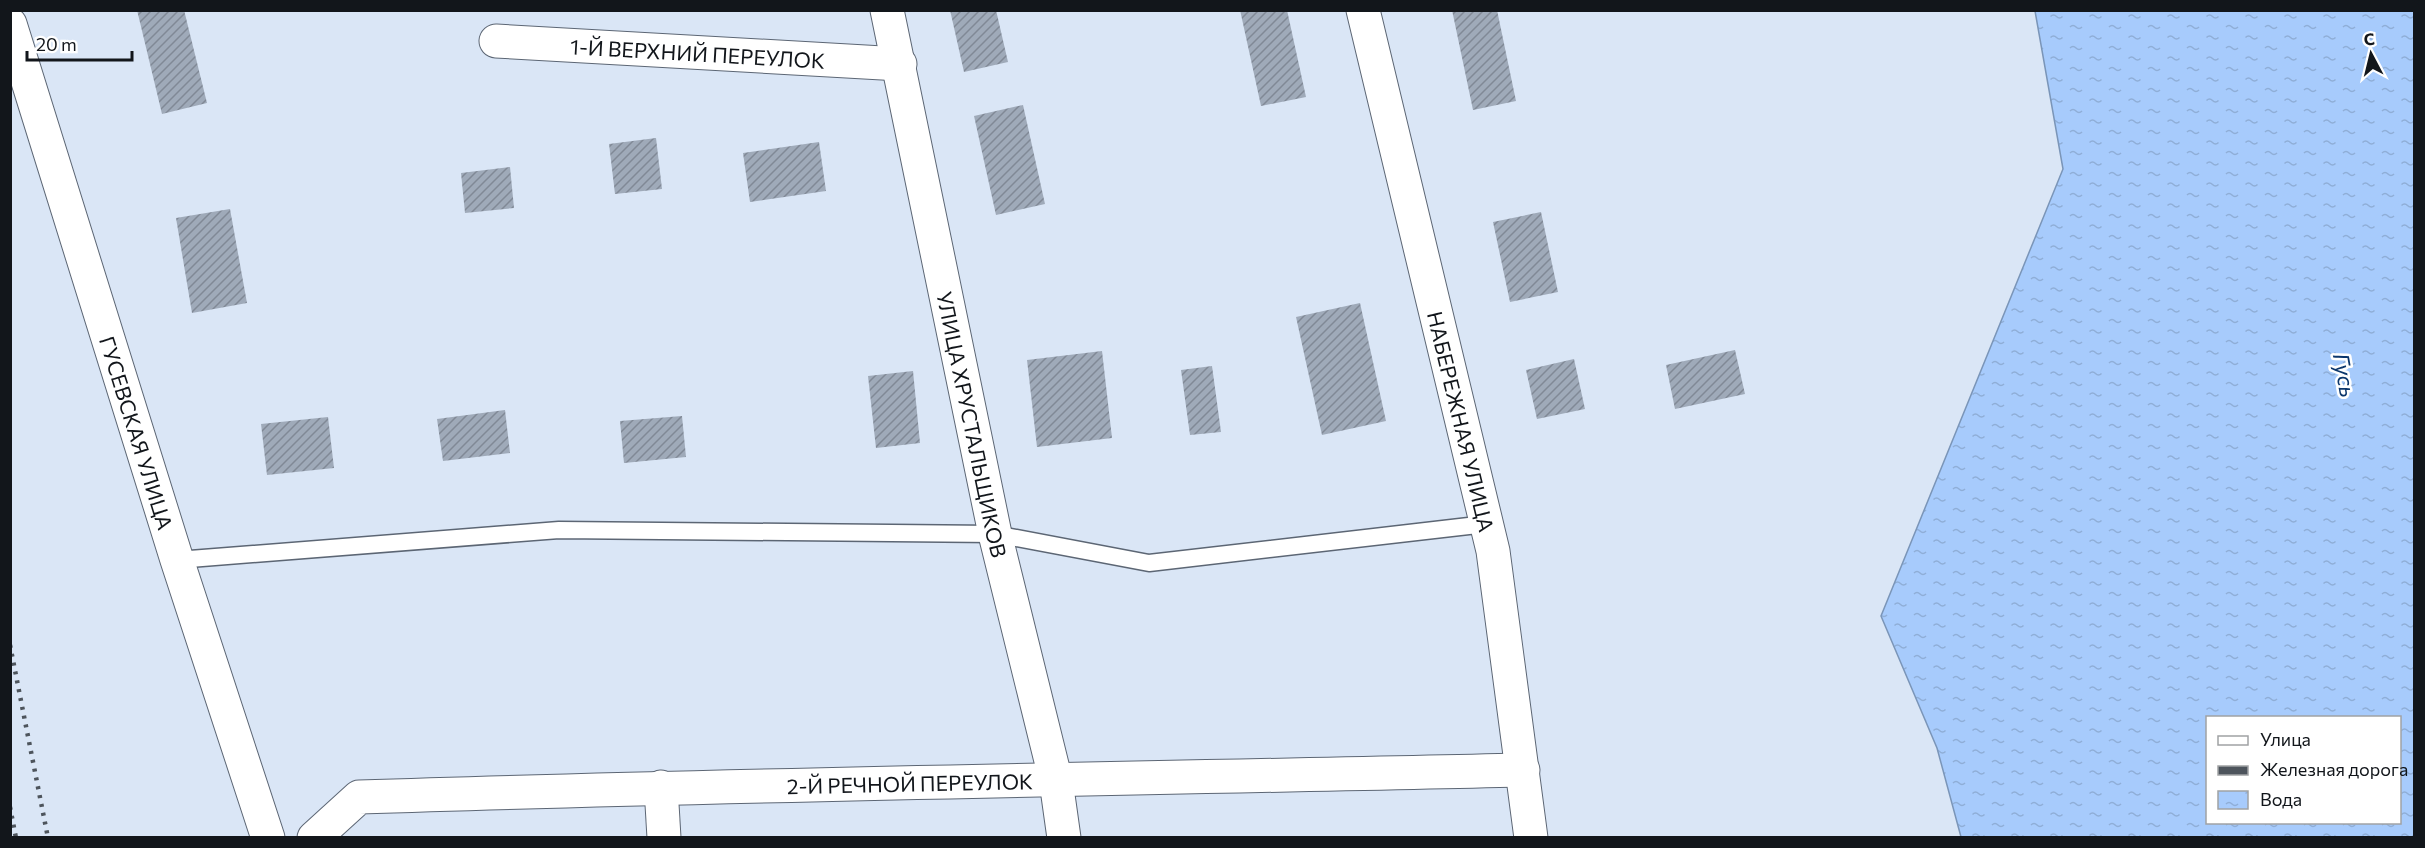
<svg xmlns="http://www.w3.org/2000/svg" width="2425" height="848" viewBox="0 0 2425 848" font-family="Commissioner,sans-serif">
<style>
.water{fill:url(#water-ripples);stroke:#7a95b8;stroke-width:1.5;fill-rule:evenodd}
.building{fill:url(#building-hatch)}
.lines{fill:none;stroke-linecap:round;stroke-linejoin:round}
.lane-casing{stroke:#5c6674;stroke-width:19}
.street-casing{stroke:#5c6674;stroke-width:35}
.lane{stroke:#fff;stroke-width:16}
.street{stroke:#fff;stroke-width:33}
.rail{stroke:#4d545c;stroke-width:4.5;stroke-dasharray:3 6;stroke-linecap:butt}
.labels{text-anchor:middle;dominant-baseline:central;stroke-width:5;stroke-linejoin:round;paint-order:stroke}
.street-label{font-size:21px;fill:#12161b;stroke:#fff}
.water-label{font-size:22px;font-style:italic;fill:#0b366c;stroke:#fff}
</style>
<defs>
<pattern id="water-ripples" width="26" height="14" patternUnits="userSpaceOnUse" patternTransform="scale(1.5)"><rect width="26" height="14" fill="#a7cbfc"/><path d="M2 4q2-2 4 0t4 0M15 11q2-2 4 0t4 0" fill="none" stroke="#8faed7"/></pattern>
<pattern id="building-hatch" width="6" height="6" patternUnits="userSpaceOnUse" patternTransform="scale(1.5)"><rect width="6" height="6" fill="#9faab9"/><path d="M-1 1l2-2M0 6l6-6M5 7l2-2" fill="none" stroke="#808996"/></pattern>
</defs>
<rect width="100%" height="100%" fill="#dae6f6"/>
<path class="water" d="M2035,11H2414V837H1961L1937,748L1881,616L2063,169ZM2208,718H2400V822H2208Z"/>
<g class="building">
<polygon points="137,10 184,10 207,103 162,114"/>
<polygon points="950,10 996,10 1008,62 964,72"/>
<polygon points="1240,10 1287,10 1306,97 1261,106"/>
<polygon points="1452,10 1497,10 1516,101 1473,110"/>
<polygon points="1023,105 1045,204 996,215 974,116"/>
<polygon points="656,138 662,189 615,194 609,144"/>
<polygon points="819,142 826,191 750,202 743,153"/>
<polygon points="510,167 514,208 465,213 461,173"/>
<polygon points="230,209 247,303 192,313 176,218"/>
<polygon points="1541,212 1558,292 1510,302 1493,222"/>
<polygon points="1360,303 1386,421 1322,435 1296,317"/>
<polygon points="1735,350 1745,394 1675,409 1666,365"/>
<polygon points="1102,351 1112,438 1037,447 1027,360"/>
<polygon points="1574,359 1585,409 1537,419 1526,370"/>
<polygon points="1212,366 1221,432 1190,435 1181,370"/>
<polygon points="913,371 920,443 876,448 868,376"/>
<polygon points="505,410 510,453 443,461 437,419"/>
<polygon points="682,416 686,457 624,463 620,421"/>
<polygon points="328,417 334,468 267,475 261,424"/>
</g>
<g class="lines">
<g class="lane-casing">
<polyline id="lane" points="177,560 559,530 995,534 1149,563 1486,524"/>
</g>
<g class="street-casing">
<g id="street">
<path id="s1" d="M887,10L995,534L1056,781L1064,838"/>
<path id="s2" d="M1363,10L1493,551L1531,838"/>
<path id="s3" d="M10,24L177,560L268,838"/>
<path id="s4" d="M496,41L900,64"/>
<polyline points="661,787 664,838"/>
<path id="s5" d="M314,838L359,797C747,784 1135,779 1523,770"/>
</g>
</g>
<use href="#lane" class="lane"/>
<use href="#street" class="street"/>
<g class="rail">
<polyline points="10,645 48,838"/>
<polyline points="10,807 16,838"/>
</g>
</g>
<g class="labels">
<g class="street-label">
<text stroke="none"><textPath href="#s4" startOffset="202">1-Й ВЕРХНИЙ ПЕРЕУЛОК</textPath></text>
<text stroke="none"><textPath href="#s2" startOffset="423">НАБЕРЕЖНАЯ УЛИЦА</textPath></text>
<text stroke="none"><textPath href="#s1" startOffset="423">УЛИЦА ХРУСТАЛЬЩИКОВ</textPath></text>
<text stroke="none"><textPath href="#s3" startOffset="428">ГУСЕВСКАЯ УЛИЦА</textPath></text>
<text stroke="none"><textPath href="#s5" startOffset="612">2-Й РЕЧНОЙ ПЕРЕУЛОК</textPath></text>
</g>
<g class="water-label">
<text transform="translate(2345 375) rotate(80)">Гусь</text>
</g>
</g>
<rect width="2425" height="848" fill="none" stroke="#12161b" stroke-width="24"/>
<rect x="2206" y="716" width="195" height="108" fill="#ffffff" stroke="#a0a2a4" stroke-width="1.5"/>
<rect x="2218" y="736" width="30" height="9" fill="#ffffff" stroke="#a0a2a4" stroke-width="1.5"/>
<text x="2260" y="746" font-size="18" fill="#12161b">Улица</text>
<rect x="2218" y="766" width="30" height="9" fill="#4d545c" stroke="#a0a2a4" stroke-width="1.5"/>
<text x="2260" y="776" font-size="18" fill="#12161b">Железная дорога</text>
<rect x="2218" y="791" width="30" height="18" fill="url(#water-ripples)" stroke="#a0a2a4" stroke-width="1.5"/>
<text x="2260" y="806" font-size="18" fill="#12161b">Вода</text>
<g transform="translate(2371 54) rotate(353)" stroke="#ffffff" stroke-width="4.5" paint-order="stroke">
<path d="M0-4.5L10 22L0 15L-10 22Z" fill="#12161b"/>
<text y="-9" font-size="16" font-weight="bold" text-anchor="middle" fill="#12161b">С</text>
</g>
<path d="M27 51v9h105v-9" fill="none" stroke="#12161b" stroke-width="3"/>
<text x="36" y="51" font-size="18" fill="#12161b" stroke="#ffffff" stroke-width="4.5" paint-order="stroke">20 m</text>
</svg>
